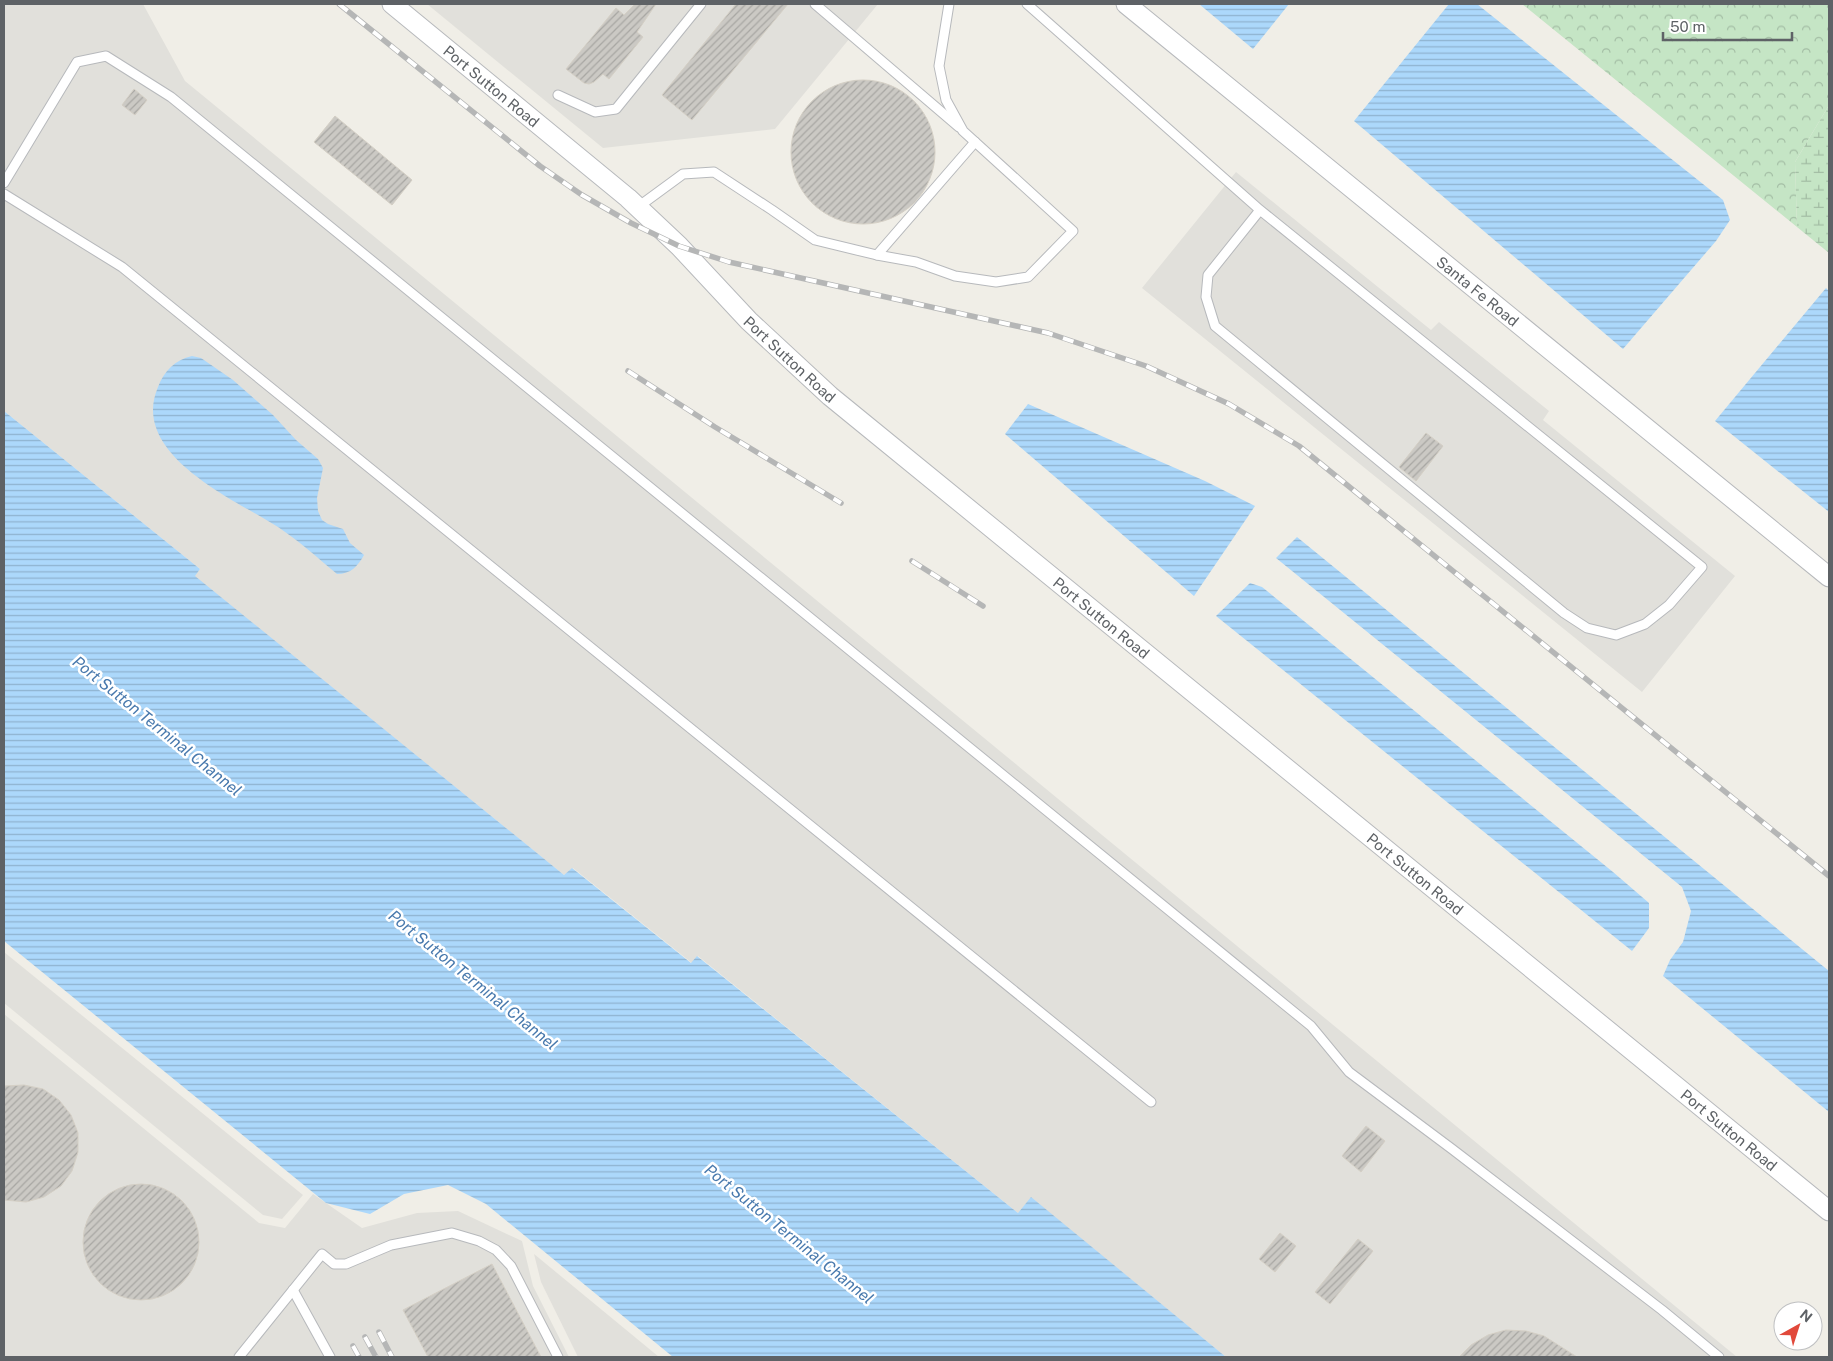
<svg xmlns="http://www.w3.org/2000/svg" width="1833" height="1361" viewBox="0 0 1833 1361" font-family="'Public Sans',sans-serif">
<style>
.industrial{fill:#e1e0db}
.forest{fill:url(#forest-crowns)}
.wetland{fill:url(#wetland-marsh)}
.water{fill:url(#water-rules)}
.building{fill:url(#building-hatch);stroke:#d4cfc5}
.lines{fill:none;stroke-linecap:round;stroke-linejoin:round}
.lane-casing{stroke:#b7b9bc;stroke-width:11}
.street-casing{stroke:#b7b9bc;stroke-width:21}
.lane{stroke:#fff;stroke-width:9}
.street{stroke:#fff;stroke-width:19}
.rail-casing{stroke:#b5b6b6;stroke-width:5.5}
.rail{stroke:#fff;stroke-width:4;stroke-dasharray:11;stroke-linecap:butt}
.labels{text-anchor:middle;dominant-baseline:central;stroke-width:5;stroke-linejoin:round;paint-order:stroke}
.street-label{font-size:15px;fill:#5e6266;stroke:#fff}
.water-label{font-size:16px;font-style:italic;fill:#4879ad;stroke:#fff}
</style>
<defs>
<pattern id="forest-crowns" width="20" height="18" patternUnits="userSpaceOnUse" patternTransform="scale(1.25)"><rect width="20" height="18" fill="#c5e5c5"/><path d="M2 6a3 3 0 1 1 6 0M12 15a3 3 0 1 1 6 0" fill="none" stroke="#a3bda4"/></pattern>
<pattern id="wetland-marsh" width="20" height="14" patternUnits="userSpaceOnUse" patternTransform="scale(1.25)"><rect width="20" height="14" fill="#c5e5c5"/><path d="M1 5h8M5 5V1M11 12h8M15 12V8" fill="none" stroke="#a3bda4"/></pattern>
<pattern id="water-rules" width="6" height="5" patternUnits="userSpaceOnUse" patternTransform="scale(1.25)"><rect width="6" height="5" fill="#acd8fb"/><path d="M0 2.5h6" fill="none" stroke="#8fb3cf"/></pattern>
<pattern id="building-hatch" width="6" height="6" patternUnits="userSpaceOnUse" patternTransform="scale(1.25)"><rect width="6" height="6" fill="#cbc9c4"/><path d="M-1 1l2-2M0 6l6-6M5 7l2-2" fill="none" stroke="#a8a7a3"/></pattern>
</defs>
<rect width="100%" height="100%" fill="#f0eee7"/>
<g class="industrial">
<polygon points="4,4 143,4 185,81 1737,1357 1226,1357 1031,1198 1018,1213 698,956 692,963 573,868 564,875 194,576 200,569 4,411"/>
<polygon points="427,4 878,4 775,129 603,148"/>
<polygon points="1236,172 1431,330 1439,322 1549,411 1543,420 1735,576 1642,692 1142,288"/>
<polygon points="4,952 303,1195 282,1219 263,1215 4,1003"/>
<polygon points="4,1014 259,1223 285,1228 313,1194 362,1228 417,1213 458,1211 522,1241 533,1286 569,1357 4,1357"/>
<polygon points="534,1254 659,1357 578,1357 541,1282"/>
</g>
<polygon class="forest" points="1522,4 1829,4 1829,105 1795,162 1797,227"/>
<polygon class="wetland" points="1829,105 1829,253 1797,227 1795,162"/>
<g class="water">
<polygon points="1199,4 1289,4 1253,49"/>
<polygon points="1449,4 1477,4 1723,200 1730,220 1716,241 1623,349 1354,121"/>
<polygon points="1826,288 1829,291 1829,512 1715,421"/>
<path d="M192,356L201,358L233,380L273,415L296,440L318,459L323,468L317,498L318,511L322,520L328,524L343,529L350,543L364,555C358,566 351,574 337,574C318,558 299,541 278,527C234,499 129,454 158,387C164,371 175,360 192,356Z"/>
<polygon points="1028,404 1205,481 1255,506 1194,596 1005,434"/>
<polygon points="4,411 200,569 195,576 564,875 572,868 691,963 697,956 1018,1213 1031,1197 1226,1357 673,1357 486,1204 448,1185 404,1194 370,1214 326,1203 4,941"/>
<polygon points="1297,537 1829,971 1829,1112 1663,976 1670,960 1683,942 1691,911 1682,887 1276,558"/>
<polygon points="1250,583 1262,587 1613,872 1649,903 1649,928 1632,951 1216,616"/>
</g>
<g class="building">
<polygon points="635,4 656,4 637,32 643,37 609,79 603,74 594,82 589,84 584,83 566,69 616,8 624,15"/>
<polygon points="736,4 788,4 692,120 662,95"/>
<circle cx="863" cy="152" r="72"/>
<polygon points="134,89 147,100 135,115 122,105"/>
<polygon points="335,116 412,180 392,205 314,142"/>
<polygon points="1426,433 1443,446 1416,481 1399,467"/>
<polygon points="24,1085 43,1089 59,1100 71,1115 78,1133 78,1152 72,1171 61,1186 44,1197 26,1202 4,1200 4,1086"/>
<polygon points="1366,1126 1385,1141 1361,1172 1342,1156"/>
<circle cx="141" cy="1242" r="58"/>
<polygon points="1280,1233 1296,1246 1275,1272 1259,1259"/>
<polygon points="1358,1239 1373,1251 1330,1304 1315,1292"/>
<polygon points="492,1264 541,1357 428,1357 403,1310"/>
<polygon points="1506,1330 1526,1331 1544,1336 1577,1357 1459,1357 1471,1345 1488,1335"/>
</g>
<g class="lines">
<g class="lane-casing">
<g id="lane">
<polyline points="815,4 959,127"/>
<polyline points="1027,4 1260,210 1702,567 1669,605 1645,624 1616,635 1587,628 1564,613 1215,326 1206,297 1208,275 1260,210"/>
<polyline points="558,95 595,112 616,109 701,4"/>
<polyline points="4,183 77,62 106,56 171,97 1311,1026 1349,1072 1452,1149 1662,1310 1719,1357"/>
<polyline points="4,194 122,267 1151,1102"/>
<polyline points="638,207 683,174 714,172 772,210 815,240 877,255 916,262 955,276 996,282 1028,277 1073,231 963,131 946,100 939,66 949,4"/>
<polyline points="877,255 975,142"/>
<polyline points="293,1290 330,1357"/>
<polyline points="239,1357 322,1254 334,1264 346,1264 391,1245 452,1233 479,1241 496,1250 511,1266 558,1357"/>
</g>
</g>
<g class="street-casing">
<g id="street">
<path id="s1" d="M392,4L628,198L679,246L749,321L830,396L1829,1211"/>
<path id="s2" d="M1126,4L1829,577"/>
</g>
</g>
<use href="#lane" class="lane"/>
<use href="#street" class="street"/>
<g class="rail-casing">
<g id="rail">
<polyline points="339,4 540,166 582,195 631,223 679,246 729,262 1048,333 1146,366 1229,404 1299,446 1829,876"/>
<polyline points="628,371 715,427 841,503"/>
<polyline points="912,561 983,606"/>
<polyline points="379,1332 392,1357"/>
<polyline points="365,1337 376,1357"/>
<polyline points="353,1346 359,1357"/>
</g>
</g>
<use href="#rail" class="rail"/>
</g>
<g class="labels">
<g class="street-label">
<text stroke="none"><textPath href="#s1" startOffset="129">Port Sutton Road</textPath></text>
<text stroke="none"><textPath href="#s2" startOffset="454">Santa Fe Road</textPath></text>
<text stroke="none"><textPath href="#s1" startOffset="534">Port Sutton Road</textPath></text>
<text stroke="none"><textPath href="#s1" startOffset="939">Port Sutton Road</textPath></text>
<text stroke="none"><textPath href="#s1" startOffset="1344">Port Sutton Road</textPath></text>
<text stroke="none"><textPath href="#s1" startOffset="1749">Port Sutton Road</textPath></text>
</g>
<g class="water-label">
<text transform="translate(157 726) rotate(39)">Port Sutton Terminal Channel</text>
<text transform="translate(473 980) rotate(39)">Port Sutton Terminal Channel</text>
<text transform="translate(789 1234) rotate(39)">Port Sutton Terminal Channel</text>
</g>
</g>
<rect width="1833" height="1361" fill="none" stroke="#5e6266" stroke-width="10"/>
<g transform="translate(1798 1326) rotate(39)"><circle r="24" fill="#ffffff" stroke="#bfc0c2"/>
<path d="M0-4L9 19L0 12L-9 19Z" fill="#e1493b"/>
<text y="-8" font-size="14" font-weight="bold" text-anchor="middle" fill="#5e6266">N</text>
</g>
<path d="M1663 32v8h129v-8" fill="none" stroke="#5e6266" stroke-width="2.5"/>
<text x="1670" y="32" font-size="15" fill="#5e6266" stroke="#ffffff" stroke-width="4" paint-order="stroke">50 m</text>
</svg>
